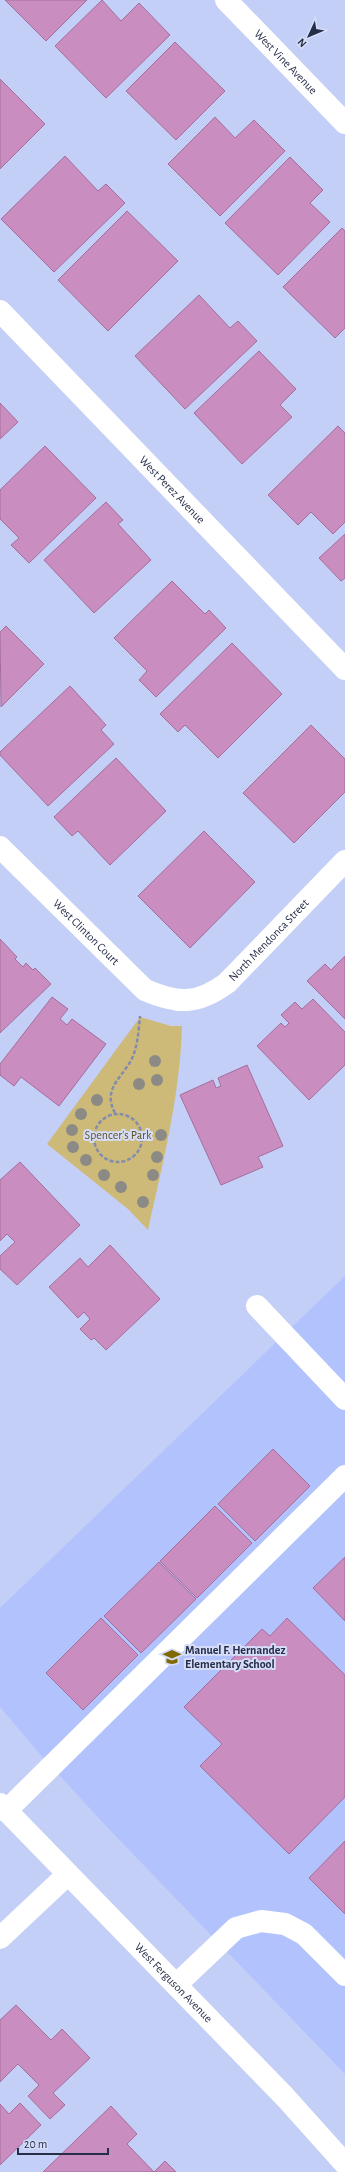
<svg xmlns="http://www.w3.org/2000/svg" width="345" height="2172" viewBox="0 0 345 2172" font-family="'Alegreya Sans',sans-serif">
<style>
.built{fill:#b2c2fd}
.green{fill:#ceba78}
.building{fill:#c98ebf;stroke:#a56d9c}
.lines{fill:none;stroke-linecap:round;stroke-linejoin:round}
.path{stroke:#828cae;stroke-width:2.5;stroke-dasharray:4 2;stroke-linecap:butt}
.minor{stroke:#fff;stroke-width:22}
.tree{fill:#8b8a84}
.labels{text-anchor:middle;dominant-baseline:central;stroke-width:4;stroke-linejoin:round;paint-order:stroke}
.street-label{font-size:12px;fill:#262d47;stroke:#d5ddf8}
.park-label{font-size:12px;fill:#5e5125;stroke:#d5ddf8}
.poi-label{font-size:12px;font-weight:bold;fill:#262d47;stroke:#d5ddf8;text-anchor:start}
</style>
<rect width="100%" height="100%" fill="#c3cff7"/>
<polygon class="built" points="345,1276 345,2074 105,1825 38,1752 0,1707 0,1608"/>
<path class="green" d="M140,1017L171,1026H182C180,1096 163,1162 148,1230L128,1209L47,1144Z"/>
<g class="building">
<polygon points="5,0 87,0 46,41"/>
<polygon points="102,0 121,21 139,3 170,35 106,98 55,46"/>
<polygon points="175,42 225,91 176,140 126,91"/>
<polygon points="0,79 45,124 0,169"/>
<polygon points="215,117 235,138 254,120 285,151 220,216 168,164"/>
<polygon points="65,156 98,191 106,184 125,203 54,272 1,219"/>
<polygon points="290,157 323,190 310,203 330,222 278,275 225,223"/>
<polygon points="127,211 178,261 108,331 58,280"/>
<polygon points="342,228 345,231 345,328 335,338 283,287"/>
<polygon points="199,295 230,328 238,321 257,341 185,409 135,356"/>
<polygon points="259,351 296,389 280,405 292,417 242,464 194,413"/>
<polygon points="0,403 18,422 0,439"/>
<polygon points="338,426 345,433 345,522 333,534 311,512 298,525 268,495"/>
<polygon points="45,446 96,498 29,563 11,545 19,538 0,519 0,490"/>
<polygon points="106,502 123,520 118,524 151,560 94,613 44,560"/>
<polygon points="345,534 345,578 341,581 319,558"/>
<polygon points="172,581 205,614 209,610 226,628 156,697 139,680 147,671 114,638"/>
<polygon points="6,626 44,664 1,707 0,632"/>
<polygon points="232,643 282,694 218,758 185,725 178,732 160,714"/>
<polygon points="70,686 106,725 101,730 114,744 48,806 0,755 0,752"/>
<polygon points="311,725 345,759 345,792 294,843 243,793"/>
<polygon points="116,758 166,811 110,865 78,831 72,836 54,817"/>
<polygon points="204,831 255,882 190,948 138,896"/>
<polygon points="0,939 17,957 15,959 23,967 26,963 33,970 35,968 51,984 0,1033"/>
<polygon points="345,956 345,1019 307,981 325,964 331,970"/>
<polygon points="52,997 68,1009 60,1019 67,1025 72,1019 106,1044 59,1106 21,1077 14,1086 0,1075 0,1064"/>
<polygon points="313,999 345,1032 345,1065 309,1100 257,1046 281,1023 285,1027 289,1023 281,1015 295,1002 302,1009"/>
<polygon points="247,1065 283,1146 258,1157 263,1167 221,1185 180,1095 213,1080 216,1088 221,1086 218,1078"/>
<polygon points="20,1162 80,1225 17,1285 0,1269 0,1256 15,1242 7,1234 0,1241 0,1180"/>
<polygon points="110,1245 160,1299 106,1350 94,1338 91,1340 80,1329 90,1319 84,1312 78,1318 49,1287 80,1258 88,1267"/>
<polygon points="273,1449 310,1486 255,1541 218,1504"/>
<polygon points="215,1506 252,1543 197,1598 160,1561"/>
<polygon points="345,1557 345,1621 313,1588"/>
<polygon points="159,1562 196,1599 141,1653 104,1616"/>
<polygon points="101,1618 138,1655 83,1710 46,1673"/>
<polygon points="287,1618 345,1675 345,1797 289,1854 200,1766 222,1744 184,1707 262,1629 270,1636"/>
<polygon points="345,1841 345,1914 309,1878"/>
<polygon points="16,2005 51,2040 62,2029 90,2058 53,2093 65,2105 50,2119 28,2096 39,2085 18,2064 0,2082 0,2020"/>
<polygon points="20,2103 41,2125 0,2165 0,2104 9,2114"/>
<polygon points="111,2106 137,2134 127,2144 154,2172 43,2172"/>
<polygon points="165,2161 176,2172 154,2172"/>
</g>
<g class="lines">
<g class="path">
<path d="M115,1113C100,1085 129,1075 135,1050C138,1040 139,1027 140,1016"/>
<circle cx="118" cy="1138" r="24"/>
</g>
<g class="minor">
<path id="s1" d="M226,0L345,123"/>
<path id="s2" d="M0,311L345,669"/>
<path id="s3" d="M0,847L145,990C178,1004 197,1005 227,983L345,861"/>
<polyline points="257,1306 345,1399"/>
<path id="s4" d="M0,1804L285,2097L345,2164"/>
<polyline points="6,1811 345,1476"/>
<polyline points="0,1938 68,1874"/>
<polyline points="176,1985 236,1928 261,1921 285,1924 304,1934 345,1975"/>
</g>
</g>
<g class="tree">
<circle cx="155" cy="1061" r="6"/>
<circle cx="157" cy="1080" r="6"/>
<circle cx="139" cy="1084" r="6"/>
<circle cx="97" cy="1100" r="6"/>
<circle cx="81" cy="1114" r="6"/>
<circle cx="72" cy="1130" r="6"/>
<circle cx="161" cy="1135" r="6"/>
<circle cx="73" cy="1147" r="6"/>
<circle cx="157" cy="1157" r="6"/>
<circle cx="86" cy="1160" r="6"/>
<circle cx="104" cy="1175" r="6"/>
<circle cx="153" cy="1175" r="6"/>
<circle cx="121" cy="1187" r="6"/>
<circle cx="143" cy="1202" r="6"/>
</g>
<defs>
<g id="school-bare" transform="scale(1.38)"><path d="M0-5L7-2L0 1L-7-2ZM-4 1L0 2.5L4 1V4Q0 6-4 4Z" fill="#816800" stroke="#d5ddf8" stroke-width="2.5" paint-order="stroke"/></g>
</defs>
<g fill-rule="evenodd">
<use href="#school-bare" x="172" y="1657"/>
</g>
<g class="labels">
<g class="street-label">
<text stroke="none"><textPath href="#s1" startOffset="86">West Vine Avenue</textPath></text>
<text stroke="none"><textPath href="#s2" startOffset="248">West Perez Avenue</textPath></text>
<text stroke="none"><textPath href="#s3" startOffset="121">West Clinton Court</textPath></text>
<text stroke="none"><textPath href="#s3" startOffset="351">North Mendonca Street</textPath></text>
<text stroke="none"><textPath href="#s4" startOffset="249">West Ferguson Avenue</textPath></text>
</g>
<g class="park-label">
<text x="118" y="1135">Spencer's Park</text>
</g>
<g class="poi-label">
<text x="185" y="1650">Manuel F. Hernandez<tspan x="185" dy="14">Elementary School</tspan></text>
</g>
</g>
<g transform="translate(309 36) rotate(226)" stroke="#d5ddf8" stroke-width="3" paint-order="stroke">
<path d="M0-3L7 15L0 10L-7 15Z" fill="#262d47"/>
<text y="-6" font-size="11" font-weight="bold" text-anchor="middle" fill="#262d47">N</text>
</g>
<path d="M18 2148v6h90v-6" fill="none" stroke="#262d47" stroke-width="2"/>
<text x="24" y="2148" font-size="12" fill="#262d47" stroke="#d5ddf8" stroke-width="3" paint-order="stroke">20 m</text>
</svg>
